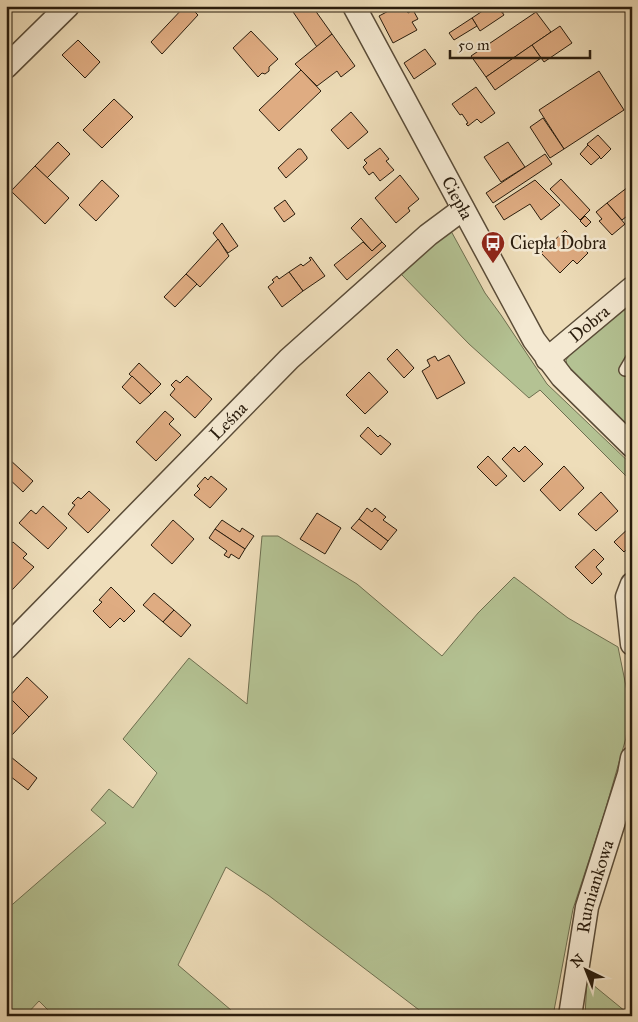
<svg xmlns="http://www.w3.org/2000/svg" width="638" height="1022" viewBox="0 0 638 1022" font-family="'IM FELL Great Primer',serif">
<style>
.grass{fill:#b4c293;stroke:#6e6f50}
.building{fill:#dfac82;stroke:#291c0d}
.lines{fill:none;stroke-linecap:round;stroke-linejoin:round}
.service-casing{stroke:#5a4c38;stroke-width:14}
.minor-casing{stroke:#5a4c38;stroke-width:25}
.service{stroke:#f4e9d2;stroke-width:11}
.minor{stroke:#f4e9d2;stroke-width:22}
.labels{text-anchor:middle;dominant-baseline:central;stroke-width:5;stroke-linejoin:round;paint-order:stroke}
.street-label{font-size:18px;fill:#291c0d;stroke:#f4e9d2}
.poi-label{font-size:18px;fill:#291c0d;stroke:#f4e9d2;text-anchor:start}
</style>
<rect width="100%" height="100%" fill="#eeddb9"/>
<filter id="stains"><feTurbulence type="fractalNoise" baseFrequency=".004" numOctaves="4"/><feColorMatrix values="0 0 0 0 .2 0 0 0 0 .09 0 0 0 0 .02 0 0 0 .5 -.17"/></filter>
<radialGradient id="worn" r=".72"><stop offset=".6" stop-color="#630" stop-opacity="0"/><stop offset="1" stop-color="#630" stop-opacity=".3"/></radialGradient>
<g class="grass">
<polygon points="451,231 485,293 501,315 547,384 632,465 632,482 540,390 529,398 469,344 401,274 422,250"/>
<polygon points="632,302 632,434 567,366 566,360 572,352"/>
<polygon points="262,536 278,536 357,584 442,656 478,613 514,577 568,618 618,647 630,706 626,738 605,811 573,909 553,1016 427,1016 268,895 226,867 178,965 238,1016 54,1016 39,1001 25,1016 6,1016 6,910 106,823 91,810 109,789 133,808 157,773 123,739 189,658 247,704"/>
<polygon points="587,980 631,1016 585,1016"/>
</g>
<g class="building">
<polygon points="6,6 16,6 6,14"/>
<polygon points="185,6 189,6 198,15 162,54 151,42"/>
<polygon points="289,6 312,6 332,34 317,47"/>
<polygon points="398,6 404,6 408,13 413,10 418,19 412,22 417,30 393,43 379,16"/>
<polygon points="490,6 498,6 504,15 480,31 472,18"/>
<polygon points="498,6 512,6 502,13"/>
<polygon points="536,12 551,32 486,77 471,56"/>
<polygon points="472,18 477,26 454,40 449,33"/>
<polygon points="560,26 572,43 544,62 532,45"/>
<polygon points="251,31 278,59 269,67 269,71 265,74 262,73 258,77 233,48"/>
<polygon points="332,34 355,66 341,77 337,71 317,86 295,64"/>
<polygon points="78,40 100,62 85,78 62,55"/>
<polygon points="532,45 541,58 495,90 486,77"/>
<polygon points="425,49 436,64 414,79 404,63"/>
<polygon points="301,70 321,91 279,131 259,110"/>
<polygon points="599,71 624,110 564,149 539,110"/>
<polygon points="476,87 495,113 481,123 477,119 468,126 466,124 468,123 462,114 460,115 452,104"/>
<polygon points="114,99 133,117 102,148 83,130"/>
<polygon points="351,112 368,132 348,149 331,130"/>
<polygon points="543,118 564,149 550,158 530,127"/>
<polygon points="598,135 611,149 601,159 587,144"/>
<polygon points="58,142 70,154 47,178 35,166"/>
<polygon points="508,142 525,167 501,182 484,157"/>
<polygon points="588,145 600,157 591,165 580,154"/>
<polygon points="380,148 389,159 386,161 394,170 380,181 373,172 369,175 363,167 367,163 364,160"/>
<polygon points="298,149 301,149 307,157 307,159 286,178 278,168"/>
<polygon points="545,154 552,164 493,203 486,193"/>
<polygon points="35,166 69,198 45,224 11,191"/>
<polygon points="400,175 419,199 408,208 410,211 396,223 375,198"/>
<polygon points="561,179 590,210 580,220 550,189"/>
<polygon points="102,180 119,196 96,221 79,205"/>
<polygon points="535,180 560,205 541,220 530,204 504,220 495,206"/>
<polygon points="628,187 632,192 632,214 631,213 622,220 607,203"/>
<polygon points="285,200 295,214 284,222 274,208"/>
<polygon points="607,203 625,224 612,235 599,221 602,219 596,212"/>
<polygon points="585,216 591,222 586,227 580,221"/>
<polygon points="361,218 382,242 372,251 351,228"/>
<polygon points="222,223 238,246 228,253 213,233"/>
<polygon points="565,230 588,253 577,264 573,260 560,273 541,253"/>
<polygon points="218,239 229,256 200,287 186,274"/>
<polygon points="363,242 372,251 382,242 386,246 347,280 334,265"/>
<polygon points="311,257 325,276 303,291 289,272 301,264 303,266 311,260 309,258"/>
<polygon points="289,272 303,291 282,307 268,287 274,282 272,280 277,276 279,279"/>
<polygon points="186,274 197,284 175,307 164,297"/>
<polygon points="397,349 414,368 404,378 387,359"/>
<polygon points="449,355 465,383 437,399 422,371 430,366 427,360 435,356 438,361"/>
<polygon points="139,363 161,384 151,394 129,374"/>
<polygon points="369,372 388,392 365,414 346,395"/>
<polygon points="132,376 151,394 140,404 122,387"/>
<polygon points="187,376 212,399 195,418 170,395 175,389 171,385 176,380 180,383"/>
<polygon points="165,411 174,419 169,424 181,435 156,461 136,442"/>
<polygon points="368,427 378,437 380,435 391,444 381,455 360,436"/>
<polygon points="525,446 543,464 524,482 502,459 514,447 519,452"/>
<polygon points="488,456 507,476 496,486 477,467"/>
<polygon points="9,459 33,481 23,492 6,476 6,463"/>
<polygon points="564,466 584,488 560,511 540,490"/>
<polygon points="211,476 227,489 210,508 194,495 200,489 197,486 205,477 208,480"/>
<polygon points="89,491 110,510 88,533 68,514 75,505 72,503 78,497 81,499"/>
<polygon points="601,492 618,511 596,531 578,514"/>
<polygon points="43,506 67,528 48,549 19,523 31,510 36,514"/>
<polygon points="367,508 372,512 375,508 386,517 383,520 397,530 388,541 359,519"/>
<polygon points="317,513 341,528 325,554 300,539"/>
<polygon points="359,519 388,541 381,550 351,528"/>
<polygon points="173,520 194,539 172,564 151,545"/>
<polygon points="222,520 240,532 242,528 254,536 245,549 215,529"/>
<polygon points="632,525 632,554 627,549 624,552 614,542"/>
<polygon points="215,529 245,549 239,559 231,554 229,558 224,555 227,551 209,538"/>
<polygon points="13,542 27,554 23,558 34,567 11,591 6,587 6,548"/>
<polygon points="594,549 604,559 596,567 602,574 592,584 575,567"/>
<polygon points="111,587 135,611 124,622 120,618 110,628 93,611 102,602 99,600"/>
<polygon points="154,593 174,610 163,622 143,605"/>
<polygon points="174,610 191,625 181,637 163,622"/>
<polygon points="27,677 48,697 29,717 9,697"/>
<polygon points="9,697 29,717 11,736 6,732 6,699"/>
<polygon points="6,753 37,778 28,790 6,773"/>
</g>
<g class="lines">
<g class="service-casing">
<polyline id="service" points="625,370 632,358"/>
</g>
<g class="minor-casing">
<g id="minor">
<path id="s1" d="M354,6L534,340L562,377L632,446"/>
<polyline points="6,67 68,6"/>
<path id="s2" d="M547,359L632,288"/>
<polyline points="632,584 627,597 632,644"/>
<path id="s3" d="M6,648L289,359L428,235L463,209"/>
<path id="s4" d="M570,1016L587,907L629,774L632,758"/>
</g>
</g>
<use href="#service" class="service"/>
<use href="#minor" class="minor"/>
</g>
<defs>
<g id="bus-pin" transform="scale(1.25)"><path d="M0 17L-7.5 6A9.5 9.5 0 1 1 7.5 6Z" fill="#8f2418" stroke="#f4e9d2"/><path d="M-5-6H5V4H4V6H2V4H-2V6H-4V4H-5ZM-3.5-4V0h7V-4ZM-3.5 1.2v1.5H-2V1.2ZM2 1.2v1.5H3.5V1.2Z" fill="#fff"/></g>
</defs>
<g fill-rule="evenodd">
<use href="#bus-pin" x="493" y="243"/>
</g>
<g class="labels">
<g class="street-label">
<text stroke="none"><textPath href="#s1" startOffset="218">Ciepła</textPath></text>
<text stroke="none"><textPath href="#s2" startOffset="55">Dobra</textPath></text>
<text stroke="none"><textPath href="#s3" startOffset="318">Leśna</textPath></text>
<text stroke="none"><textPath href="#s4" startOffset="132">Rumiankowa</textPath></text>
</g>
<g class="poi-label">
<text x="510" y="243">Ciepła Dobra</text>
</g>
</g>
<rect width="638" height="1022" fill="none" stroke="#eeddb9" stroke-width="25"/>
<rect x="8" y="8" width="623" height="1007" fill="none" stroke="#291c0d" stroke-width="2.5"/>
<rect x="12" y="12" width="613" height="997" fill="none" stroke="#291c0d"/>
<g transform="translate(586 970) rotate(317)" stroke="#f4e9d2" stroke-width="4" paint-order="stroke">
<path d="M0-4L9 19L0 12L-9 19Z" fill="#291c0d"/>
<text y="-8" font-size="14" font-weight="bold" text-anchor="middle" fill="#291c0d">N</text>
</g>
<path d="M450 50v8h140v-8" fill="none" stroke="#291c0d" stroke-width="2.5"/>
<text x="458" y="50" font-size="15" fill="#291c0d" stroke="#f4e9d2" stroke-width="4" paint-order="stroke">50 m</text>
<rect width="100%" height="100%" filter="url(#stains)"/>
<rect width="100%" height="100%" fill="url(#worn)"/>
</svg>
